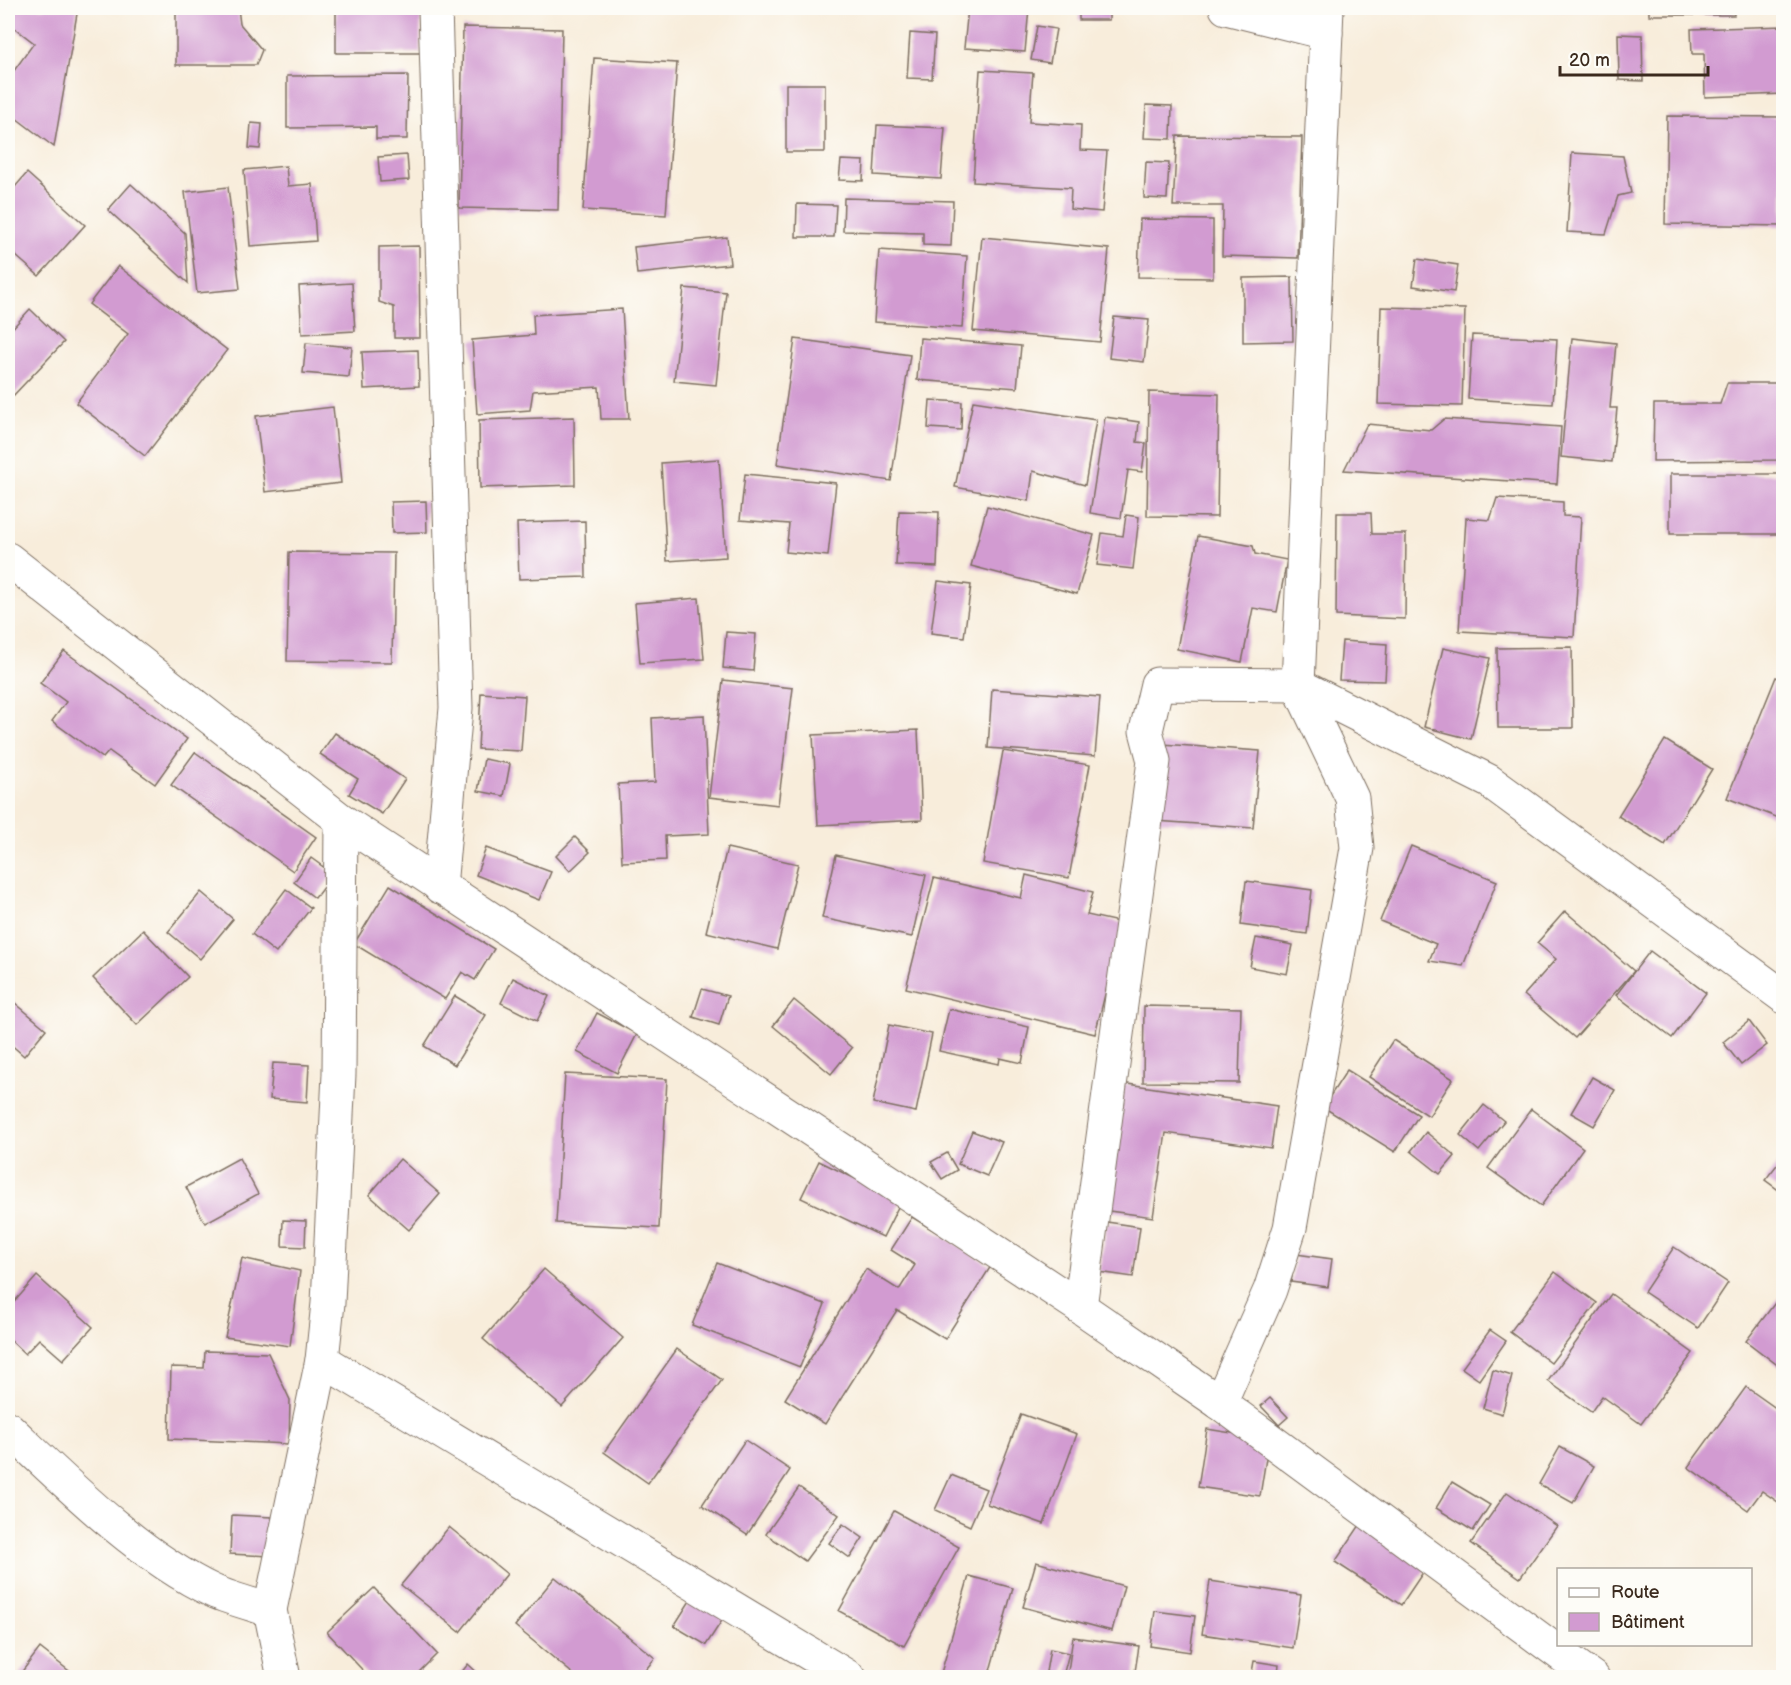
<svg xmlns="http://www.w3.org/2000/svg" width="1791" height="1685" viewBox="0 0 1791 1685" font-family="'Balsamiq Sans',sans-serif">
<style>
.building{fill:#d29bd1}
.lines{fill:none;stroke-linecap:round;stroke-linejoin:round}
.minor-casing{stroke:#7d6e60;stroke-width:35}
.minor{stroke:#fff;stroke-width:33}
</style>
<rect width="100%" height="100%" fill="#fdfcf7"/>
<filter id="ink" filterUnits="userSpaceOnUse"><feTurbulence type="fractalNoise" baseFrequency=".0167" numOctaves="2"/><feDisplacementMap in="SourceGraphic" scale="12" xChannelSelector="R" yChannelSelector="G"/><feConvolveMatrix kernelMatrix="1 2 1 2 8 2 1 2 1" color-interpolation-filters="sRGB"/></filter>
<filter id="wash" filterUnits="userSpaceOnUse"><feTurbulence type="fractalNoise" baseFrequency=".008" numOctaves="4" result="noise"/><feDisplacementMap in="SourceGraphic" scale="24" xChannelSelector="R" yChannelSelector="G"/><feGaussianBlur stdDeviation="1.35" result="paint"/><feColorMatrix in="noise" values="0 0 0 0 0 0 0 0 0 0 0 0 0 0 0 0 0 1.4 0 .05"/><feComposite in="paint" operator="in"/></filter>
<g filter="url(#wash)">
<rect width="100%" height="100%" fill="#f8eddb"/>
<g id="blocks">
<g class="building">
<polygon points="8,8 78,8 54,147 8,112 8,79 34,43 8,23"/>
<polygon points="176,8 238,8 240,24 262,50 256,65 176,65"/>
<polygon points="336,8 421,8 420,53 336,53"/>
<polygon points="968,8 1029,8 1025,52 964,48"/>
<rect x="1079" y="8" width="30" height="12"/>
<polygon points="1555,8 1635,8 1635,10 1555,11"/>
<rect x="1649" y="8" width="85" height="7"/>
<polygon points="1037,26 1056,29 1050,63 1031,60"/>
<polygon points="1784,26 1784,94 1705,97 1704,54 1692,54 1691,29"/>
<polygon points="463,27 562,29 558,210 459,208"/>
<polygon points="910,33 935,35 932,79 907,78"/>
<polygon points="1618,34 1642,35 1643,81 1619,80"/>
<polygon points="594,58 677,63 666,215 583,210"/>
<polygon points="980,70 1033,73 1029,122 1081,125 1080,150 1107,151 1102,212 1070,209 1071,188 973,182"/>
<polygon points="408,75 407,139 376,139 376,127 287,128 287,76"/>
<rect x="786" y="84" width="39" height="68"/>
<polygon points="1146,105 1172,106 1171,139 1144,138"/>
<polygon points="1667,116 1784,117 1783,226 1665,224"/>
<polygon points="251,123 262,124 260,149 249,148"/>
<polygon points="877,125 945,128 941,179 874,175"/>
<polygon points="1177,136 1302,137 1298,258 1222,256 1223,206 1173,206"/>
<polygon points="1572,153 1623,156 1631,193 1618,196 1606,234 1567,232"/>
<polygon points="407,155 409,180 380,182 378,157"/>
<polygon points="841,160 864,161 863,181 839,180"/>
<polygon points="1146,162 1169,163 1167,199 1144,198"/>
<polygon points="286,166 288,186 312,184 316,241 250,246 244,170"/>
<polygon points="27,173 85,225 39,276 8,249 8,195"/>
<polygon points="131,184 185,233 188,283 108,210"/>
<polygon points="228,187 240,289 197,293 185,192"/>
<polygon points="844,198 953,201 951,246 923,245 923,233 843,231"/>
<polygon points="797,204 836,205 834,237 796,237"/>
<polygon points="1140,219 1213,220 1213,278 1138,277"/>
<polygon points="727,237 730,264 637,274 634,247"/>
<polygon points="982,237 1109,249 1100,342 973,331"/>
<polygon points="419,246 420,338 394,338 394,307 379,302 379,247"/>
<polygon points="879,250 967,256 962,328 874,322"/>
<polygon points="1417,259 1458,265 1454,292 1413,286"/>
<polygon points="118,266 227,350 145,456 76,403 128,334 89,304"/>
<polygon points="1292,277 1293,341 1243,342 1243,278"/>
<polygon points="352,283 355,331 302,334 299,286"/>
<polygon points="684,288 726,292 716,385 674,381"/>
<polygon points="1381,307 1465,309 1462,406 1378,404"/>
<polygon points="30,309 64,342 10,399 8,396 8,333"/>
<polygon points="622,309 629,419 601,419 599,387 533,391 530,410 477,414 472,340 534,335 533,315"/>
<polygon points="1114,317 1149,320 1144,362 1109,358"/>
<polygon points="1472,335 1557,339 1553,404 1468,399"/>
<polygon points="920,338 1021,346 1017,388 917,380"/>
<polygon points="1572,338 1616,343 1610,408 1617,408 1612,462 1561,457"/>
<polygon points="795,339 910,355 891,481 777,464"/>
<polygon points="306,343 352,347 349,377 303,373"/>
<polygon points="418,350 419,386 364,389 362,352"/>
<polygon points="1727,383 1780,383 1780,460 1653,461 1654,404 1720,404"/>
<polygon points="1149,392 1219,394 1217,517 1147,516"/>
<polygon points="930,400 962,402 961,430 928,428"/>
<polygon points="973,401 1096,420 1085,485 1033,471 1029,501 955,487"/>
<polygon points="333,407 341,483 265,492 256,416"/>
<polygon points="574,417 575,485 480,488 479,420"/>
<polygon points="1105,417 1139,422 1137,442 1146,443 1142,472 1128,470 1121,518 1090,513"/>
<polygon points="1444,419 1561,427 1557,484 1344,470 1367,424 1431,430"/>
<polygon points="719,459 726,557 667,561 661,463"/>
<polygon points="745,474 836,483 828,556 786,552 789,524 740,520"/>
<rect x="1670" y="474" width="114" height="60"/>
<polygon points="1497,498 1563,502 1563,516 1581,517 1574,637 1459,631 1466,518 1490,520"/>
<polygon points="426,501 427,532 392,533 391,502"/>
<polygon points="987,506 1094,535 1077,594 971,566"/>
<polygon points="899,511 939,512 937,567 896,565"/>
<polygon points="1337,513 1371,513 1372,534 1406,534 1405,619 1336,616"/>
<polygon points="1126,515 1139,517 1133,569 1097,565 1102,533 1123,536"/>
<polygon points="585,521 586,577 519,579 517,523"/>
<polygon points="1198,536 1253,546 1255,554 1287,560 1277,612 1253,608 1242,662 1177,649"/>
<polygon points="289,552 394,553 392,662 287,661"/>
<polygon points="938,581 971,585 964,637 931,633"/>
<polygon points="699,598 704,659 640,663 635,603"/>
<polygon points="726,632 756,634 753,671 723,668"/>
<polygon points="1342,641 1387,644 1385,681 1339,680"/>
<polygon points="1572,647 1573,728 1498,728 1497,648"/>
<polygon points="1443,648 1490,658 1471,739 1424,727"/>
<polygon points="64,651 187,739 155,784 109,751 103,758 52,721 66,702 40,683"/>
<polygon points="1776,677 1784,680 1784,820 1727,798"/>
<polygon points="723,680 793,688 778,805 709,797"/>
<polygon points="992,689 1100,697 1095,756 988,748"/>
<polygon points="481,693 525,696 521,751 478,749"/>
<polygon points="704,715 709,834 665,836 666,860 622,862 618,784 655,782 652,718"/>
<polygon points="918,730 922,820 818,825 813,735"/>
<polygon points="335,733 405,779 382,814 349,794 358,779 320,754"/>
<polygon points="1665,740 1712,769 1665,845 1618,816"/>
<polygon points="1162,744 1260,751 1253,828 1156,821"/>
<polygon points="1003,751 1090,765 1069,878 983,863"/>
<polygon points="195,752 316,837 293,871 171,785"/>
<polygon points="484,759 510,764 504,796 478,791"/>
<polygon points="575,837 590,852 570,871 556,856"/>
<polygon points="1411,846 1497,881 1463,966 1429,961 1436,944 1380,921"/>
<polygon points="486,848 551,872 539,900 476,875"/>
<polygon points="727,848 798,864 777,949 706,932"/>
<polygon points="836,855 926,875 912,937 822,918"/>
<polygon points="311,858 333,874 315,898 294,882"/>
<polygon points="1026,875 1093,892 1087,915 1123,923 1095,1034 906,988 934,878 1021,898"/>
<polygon points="1246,881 1312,890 1307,934 1241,925"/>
<polygon points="390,885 494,949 475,980 462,972 445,999 354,944"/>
<polygon points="286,889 311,908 276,953 252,934"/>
<polygon points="201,892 233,919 200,959 168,932"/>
<polygon points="1565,911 1634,971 1575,1038 1524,995 1556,959 1537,943"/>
<polygon points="143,930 188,977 137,1025 93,978"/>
<polygon points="1256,938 1293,945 1287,974 1250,967"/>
<polygon points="1650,951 1706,993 1672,1038 1616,995"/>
<polygon points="513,978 549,996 537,1021 501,1003"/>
<polygon points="702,989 728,996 719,1025 693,1017"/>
<polygon points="455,996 486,1015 455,1065 424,1046"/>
<polygon points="8,997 46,1029 24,1056 8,1042"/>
<polygon points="794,1000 852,1048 831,1074 773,1026"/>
<polygon points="1144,1006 1241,1008 1239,1083 1143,1082"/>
<polygon points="949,1009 1029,1027 1022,1063 1000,1058 999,1064 939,1051"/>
<polygon points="597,1013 637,1034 617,1073 577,1052"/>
<polygon points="1749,1021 1767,1045 1741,1065 1723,1042"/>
<polygon points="889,1025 932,1034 916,1112 873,1103"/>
<polygon points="1393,1040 1453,1079 1429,1116 1369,1077"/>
<polygon points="273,1063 309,1065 307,1102 270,1099"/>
<polygon points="1347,1070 1419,1115 1395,1152 1323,1107"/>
<polygon points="565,1074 667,1079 659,1228 556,1223"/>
<polygon points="1592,1077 1615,1090 1594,1126 1571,1113"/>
<polygon points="1121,1083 1277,1106 1271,1148 1166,1133 1153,1217 1102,1210"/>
<polygon points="1484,1105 1504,1121 1479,1151 1460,1135"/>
<polygon points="1531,1109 1583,1148 1541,1206 1488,1168"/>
<polygon points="972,1131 1002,1142 987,1176 958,1164"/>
<polygon points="1426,1132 1455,1156 1440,1174 1411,1151"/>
<polygon points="947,1153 957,1170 942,1179 931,1162"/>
<polygon points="1784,1156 1784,1194 1765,1180"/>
<polygon points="239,1158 258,1194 205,1223 186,1187"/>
<polygon points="400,1159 440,1194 409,1230 369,1195"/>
<polygon points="819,1161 901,1201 883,1237 801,1198"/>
<polygon points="912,1217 991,1266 945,1339 897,1310 825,1424 785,1399 866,1269 899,1290 915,1265 891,1250"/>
<polygon points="283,1220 306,1221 305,1247 282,1246"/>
<polygon points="1107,1222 1140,1227 1133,1277 1099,1272"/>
<polygon points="1674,1247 1728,1283 1698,1328 1644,1292"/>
<polygon points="1296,1254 1332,1259 1328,1287 1291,1282"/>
<polygon points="242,1258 300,1271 290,1346 225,1337"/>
<polygon points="717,1263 825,1304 800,1367 692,1325"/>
<polygon points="544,1269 623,1338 562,1407 483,1339"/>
<polygon points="1555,1272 1597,1303 1551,1363 1510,1332"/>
<polygon points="37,1276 93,1327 63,1360 39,1339 25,1354 8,1338 8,1309"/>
<polygon points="1611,1294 1693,1353 1641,1424 1602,1396 1591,1412 1548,1381"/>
<polygon points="1781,1295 1784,1297 1784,1370 1746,1341"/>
<polygon points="1490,1330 1506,1341 1479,1380 1462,1368"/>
<polygon points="677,1349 722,1380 648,1483 604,1452"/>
<polygon points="205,1351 268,1353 290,1400 289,1444 169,1439 171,1367 204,1368"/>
<polygon points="1493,1370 1512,1376 1502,1414 1483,1408"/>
<polygon points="1746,1387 1784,1414 1784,1506 1762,1491 1748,1510 1688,1467"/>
<polygon points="1270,1398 1288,1417 1279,1425 1261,1406"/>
<polygon points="1021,1414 1077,1434 1044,1524 987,1504"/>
<polygon points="1207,1429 1269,1439 1260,1496 1198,1487"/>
<polygon points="745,1440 790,1470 747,1535 702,1505"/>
<polygon points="1560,1447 1594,1466 1573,1503 1539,1484"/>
<polygon points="951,1475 986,1489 970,1526 935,1510"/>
<polygon points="1452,1482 1490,1505 1473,1531 1436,1508"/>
<polygon points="799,1487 839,1515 805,1561 766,1534"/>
<polygon points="1507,1492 1557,1526 1520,1578 1471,1543"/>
<polygon points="894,1511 959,1547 904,1646 839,1611"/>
<polygon points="232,1515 272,1517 270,1556 230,1554"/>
<polygon points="1362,1522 1428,1565 1401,1605 1335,1562"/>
<polygon points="843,1524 863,1538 850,1558 829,1543"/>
<polygon points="449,1527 507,1574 460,1632 401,1585"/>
<polygon points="1036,1562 1124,1586 1112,1631 1023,1607"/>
<polygon points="969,1576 1013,1588 988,1678 957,1678 941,1673"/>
<polygon points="555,1577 655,1658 639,1678 578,1678 515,1626"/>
<polygon points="1210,1581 1301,1595 1293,1648 1202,1634"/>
<polygon points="374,1588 437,1654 413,1678 370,1678 327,1632"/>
<polygon points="693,1596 725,1616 706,1645 674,1626"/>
<polygon points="1155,1611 1195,1616 1190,1652 1150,1646"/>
<polygon points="1073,1637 1139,1646 1134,1678 1067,1678"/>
<polygon points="40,1648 78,1678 17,1678"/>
<polygon points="1050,1649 1069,1653 1063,1676 1046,1672"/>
<polygon points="1254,1661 1279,1665 1277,1678 1251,1678"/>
<polygon points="468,1664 483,1678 457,1678"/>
</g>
</g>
</g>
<g filter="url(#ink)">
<use href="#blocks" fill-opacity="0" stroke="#7d6e60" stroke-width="1.5"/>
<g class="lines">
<g class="minor-casing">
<g id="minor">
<polyline points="435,8 456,708 440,887"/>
<polyline points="1226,8 1326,33"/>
<polyline points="8,559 341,820 1080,1307 1220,1403 1593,1678"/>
<polyline points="1080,1307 1154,761 1146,731 1157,684 1298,685 1489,781 1784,997"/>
<polyline points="322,1360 850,1678"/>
<polyline points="1220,1403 1270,1290 1290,1228 1357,848 1352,798 1298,685 1327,8"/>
<path d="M8,1428C66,1483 140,1557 213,1591C231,1599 251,1604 270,1610"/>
<polyline points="284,1678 270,1610 322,1360 328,1303 339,1074 341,820"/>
</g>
</g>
<use href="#minor" class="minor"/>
</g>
</g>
<rect width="1791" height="1685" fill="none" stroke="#fdfcf7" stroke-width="30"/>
<rect x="1557" y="1568" width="195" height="78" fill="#fdfcf7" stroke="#afa8a0" stroke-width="1.5"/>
<rect x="1569" y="1588" width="30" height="9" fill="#ffffff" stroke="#afa8a0" stroke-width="1.5"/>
<text x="1611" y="1598" font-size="18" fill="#3b2a1e">Route</text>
<rect x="1569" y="1613" width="30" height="18" fill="#d29bd1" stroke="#afa8a0" stroke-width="1.5"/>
<text x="1611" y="1628" font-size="18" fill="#3b2a1e">Bâtiment</text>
<path d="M1560 66v9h148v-9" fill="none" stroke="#3b2a1e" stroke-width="3"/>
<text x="1569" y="66" font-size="18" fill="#3b2a1e" stroke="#fdfcf7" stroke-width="4.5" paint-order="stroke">20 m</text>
</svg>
